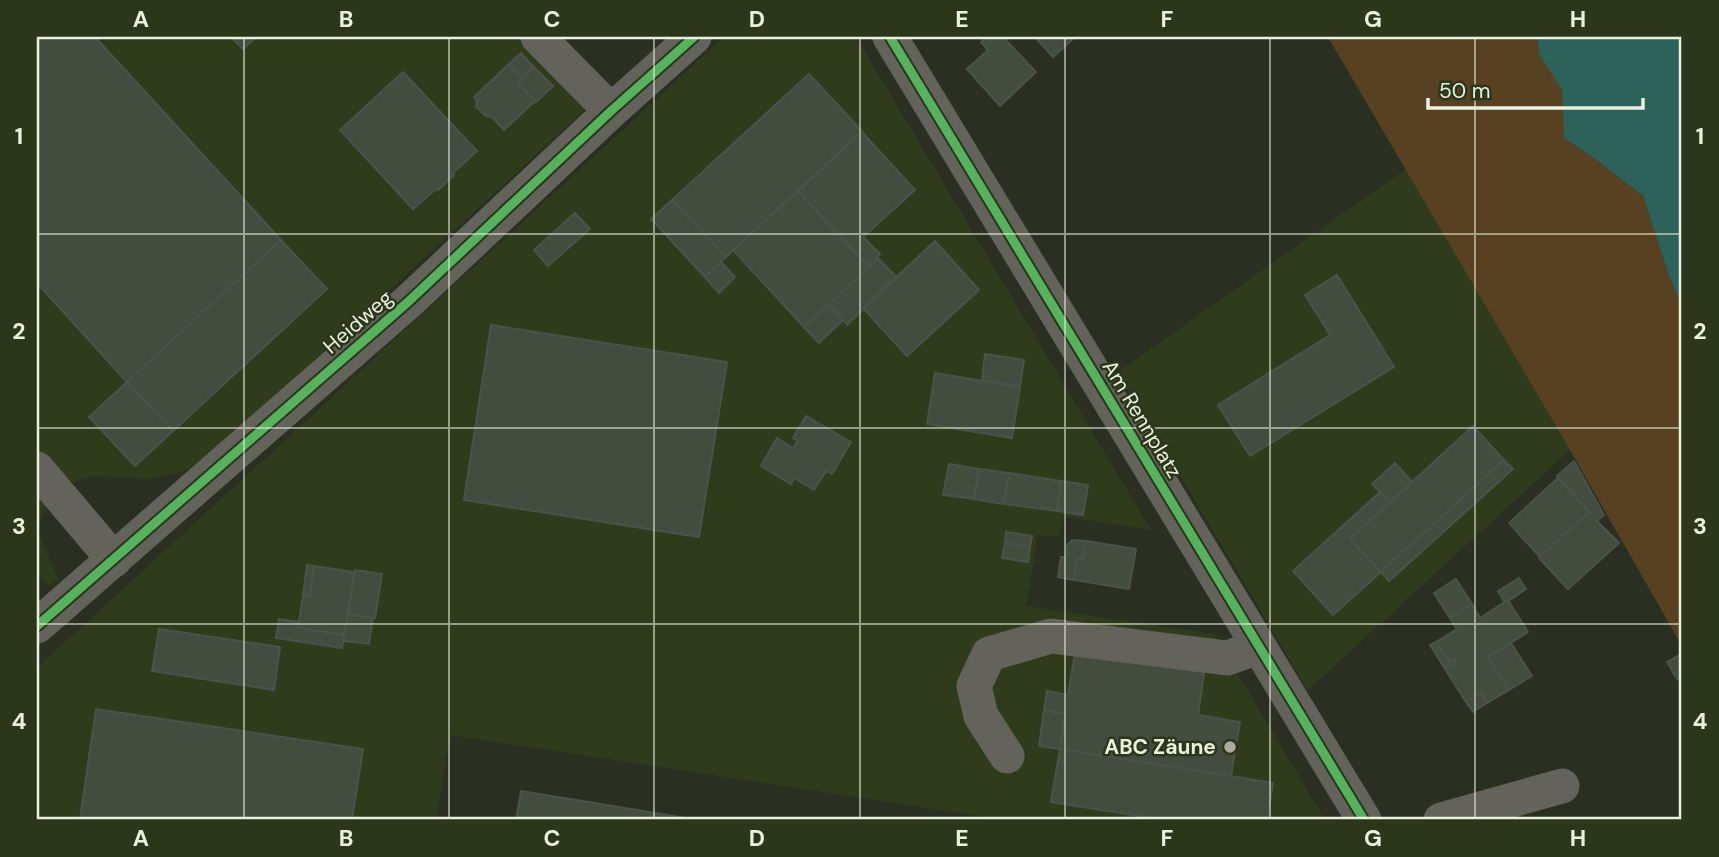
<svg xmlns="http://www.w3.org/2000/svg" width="1719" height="857" viewBox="0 0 1719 857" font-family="'DM Sans',sans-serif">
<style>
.built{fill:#2f3c1c}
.green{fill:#584121}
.water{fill:#2c6259}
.building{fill:#424d40;stroke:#4a5349;stroke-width:2}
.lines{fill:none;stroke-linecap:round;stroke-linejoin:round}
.minor{stroke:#63635c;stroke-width:35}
.cycleway-casing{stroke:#2b361b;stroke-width:13}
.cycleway{stroke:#56b35d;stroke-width:9}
.grid{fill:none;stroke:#e9f1df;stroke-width:2;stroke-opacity:0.55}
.poi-dot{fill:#a6ad9c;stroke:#2b361b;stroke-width:2.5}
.labels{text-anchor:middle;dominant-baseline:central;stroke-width:5;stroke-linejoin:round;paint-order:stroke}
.street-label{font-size:21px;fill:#e9f1df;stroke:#2b361b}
.poi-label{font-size:21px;font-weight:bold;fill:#e9f1df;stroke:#2b361b;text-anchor:end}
.neatline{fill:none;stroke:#e9f1df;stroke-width:2.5}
.grid-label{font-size:23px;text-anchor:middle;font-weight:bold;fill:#e9f1df}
</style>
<rect width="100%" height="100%" fill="#2a3021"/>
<g class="built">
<polygon points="37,37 557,37 607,89 212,454 182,472 148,479 92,476 54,489 37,529"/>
<polygon points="724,37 856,37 1151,530 1062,516 1059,537 1038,535 1026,606 1214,634 1325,820 1006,820 450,735 436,820 37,820 37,668"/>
<polygon points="1406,169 1570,450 1308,690 1118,372"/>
<polygon points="37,530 58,579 49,586 37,574"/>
</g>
<polygon class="green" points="1328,37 1537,37 1539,54 1563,90 1564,138 1595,159 1643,196 1667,270 1677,295 1682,299 1682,646 1570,450"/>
<polygon class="water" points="1537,37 1682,37 1682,299 1677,295 1667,270 1643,196 1595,159 1564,138 1562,90 1539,54"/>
<g class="building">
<polygon points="37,37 95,37 281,240 127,382 37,283"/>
<polygon points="231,37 256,37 243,49"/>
<polygon points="987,37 1003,37 1036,72 1000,106 967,69 988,50 981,42"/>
<polygon points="1035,37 1075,37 1053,57"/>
<polygon points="521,53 534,67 522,78 509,64"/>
<polygon points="509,64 522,78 518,83 535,101 504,130 492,117 486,116 476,107 477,101 474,97"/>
<polygon points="534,67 553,86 536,102 518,83"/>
<polygon points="403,72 477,151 453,173 454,175 438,190 437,188 413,209 340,130"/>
<polygon points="809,74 862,131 726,257 672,200"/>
<polygon points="862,132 915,190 863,237 880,254 877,257 878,258 869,267 798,191"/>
<polygon points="798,191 869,268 804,327 733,250"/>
<polygon points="672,200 726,257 705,277 651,219"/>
<polygon points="575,213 590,229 548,266 534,250"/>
<polygon points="281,240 327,289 173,431 127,382"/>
<polygon points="935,241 979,290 907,356 863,308"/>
<polygon points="878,258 896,277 847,325 829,304"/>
<polygon points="721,262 735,277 719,293 705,277"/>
<polygon points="1337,275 1394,367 1250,456 1218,405 1330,335 1305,295"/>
<polygon points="829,304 843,320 819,343 804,327"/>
<polygon points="491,325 727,362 699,537 464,500"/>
<polygon points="985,354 1024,360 1020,386 982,380"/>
<polygon points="935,373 1020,387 1012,438 927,424"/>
<polygon points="127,382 173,431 135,466 89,417"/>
<polygon points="806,416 851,442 832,474 826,471 814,490 794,478 791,484 761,466 777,438 793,448 798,441 793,438"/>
<polygon points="1473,426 1504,460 1381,572 1350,539"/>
<polygon points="1504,460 1513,469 1389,581 1381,572"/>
<polygon points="1574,461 1604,515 1597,521 1619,543 1568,589 1539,558 1589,512 1557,476"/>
<polygon points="1395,463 1412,482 1390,502 1372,484"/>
<polygon points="949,464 979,469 974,499 943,495"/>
<polygon points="979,469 1009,473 1004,504 974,499"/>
<polygon points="1009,473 1061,481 1057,511 1004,504"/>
<polygon points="1558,478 1589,512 1540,557 1509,523"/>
<polygon points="1061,481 1088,485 1083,515 1057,511"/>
<polygon points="1380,492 1390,502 1350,539 1381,572 1333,615 1293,571"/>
<polygon points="1006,532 1032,536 1030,547 1005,543"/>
<polygon points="1072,540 1086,541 1083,559 1077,558 1074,580 1058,577 1061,557 1066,557 1067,545"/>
<polygon points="1086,541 1136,549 1129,589 1074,580 1077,558 1083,559"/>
<polygon points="1005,543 1030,547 1028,562 1002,558"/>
<polygon points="307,565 314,566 310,596 303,595"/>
<polygon points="314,566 354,572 345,635 298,628 303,595 310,596"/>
<polygon points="355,570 382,574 375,618 348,614"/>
<polygon points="1519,578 1526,589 1505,603 1498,591"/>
<polygon points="1456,579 1472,604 1450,618 1434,593"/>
<polygon points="1508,600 1528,632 1488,657 1509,690 1487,703 1481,693 1466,702 1445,669 1456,663 1453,659 1449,662 1436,642 1457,629 1450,618 1472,604 1480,618"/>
<polygon points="348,614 373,618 369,644 343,641"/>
<polygon points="279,619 299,622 298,628 344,635 342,648 276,638"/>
<polygon points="159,629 280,647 274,690 152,671"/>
<polygon points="1436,642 1449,662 1453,659 1456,663 1445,669 1430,645"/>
<polygon points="1511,643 1532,676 1509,690 1488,657"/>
<polygon points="1075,653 1204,673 1198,715 1240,722 1231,776 1060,749 1065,714 1044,710 1047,691 1068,695"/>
<polygon points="1681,654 1682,657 1682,676 1677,679 1667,662"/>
<polygon points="1481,693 1487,703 1473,712 1466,702"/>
<polygon points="96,709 363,749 352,820 90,820 80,819"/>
<polygon points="1044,710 1065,714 1060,749 1039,746"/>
<polygon points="1060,749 1273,783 1267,820 1164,820 1051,802"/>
<polygon points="521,791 698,820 516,820"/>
</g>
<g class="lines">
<g class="minor">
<polyline points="538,37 611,111"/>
<polyline points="890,37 1364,820"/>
<polyline points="37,469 114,560"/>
<polyline points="37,626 408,302 611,111 694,37"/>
<polyline points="1007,756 981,716 974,686 989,654 1051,636 1227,658 1259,647"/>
<polyline points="1441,820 1562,786"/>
</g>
<g class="cycleway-casing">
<g id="cycleway">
<polyline points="890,37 1364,820"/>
<polyline points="37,626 408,302 611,111 694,37"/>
</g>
</g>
<use href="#cycleway" class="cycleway"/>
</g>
<path class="grid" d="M244,37V820M449,37V820M654,37V820M860,37V820M1065,37V820M1270,37V820M1475,37V820M37,234H1682M37,428H1682M37,624H1682"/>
<circle class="poi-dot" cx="1230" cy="747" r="7"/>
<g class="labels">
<g class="street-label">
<text transform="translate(358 322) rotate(-41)">Heidweg</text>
<text transform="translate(1142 419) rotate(59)">Am Rennplatz</text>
</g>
<g class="poi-label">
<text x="1216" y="747">ABC Zäune</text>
</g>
</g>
<rect width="1719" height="857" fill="none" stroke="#2b361b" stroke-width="77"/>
<path d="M1428 98v10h215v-10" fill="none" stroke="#e9f1df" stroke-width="3.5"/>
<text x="1439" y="98" font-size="21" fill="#e9f1df" stroke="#2b361b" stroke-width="5" paint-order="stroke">50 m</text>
<rect x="38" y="38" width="1642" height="780" class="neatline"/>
<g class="grid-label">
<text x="141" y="27">A</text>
<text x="346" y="27">B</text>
<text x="552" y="27">C</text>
<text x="757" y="27">D</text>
<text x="962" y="27">E</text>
<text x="1167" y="27">F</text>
<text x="1373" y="27">G</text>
<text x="1578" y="27">H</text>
<text x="19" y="144">1</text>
<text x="1700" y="144">1</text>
<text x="19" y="339">2</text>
<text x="1700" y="339">2</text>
<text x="19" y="534">3</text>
<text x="1700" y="534">3</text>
<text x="19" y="729">4</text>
<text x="1700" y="729">4</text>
<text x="141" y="846">A</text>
<text x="346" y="846">B</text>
<text x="552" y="846">C</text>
<text x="757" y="846">D</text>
<text x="962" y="846">E</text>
<text x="1167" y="846">F</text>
<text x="1373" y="846">G</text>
<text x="1578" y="846">H</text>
</g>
</svg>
